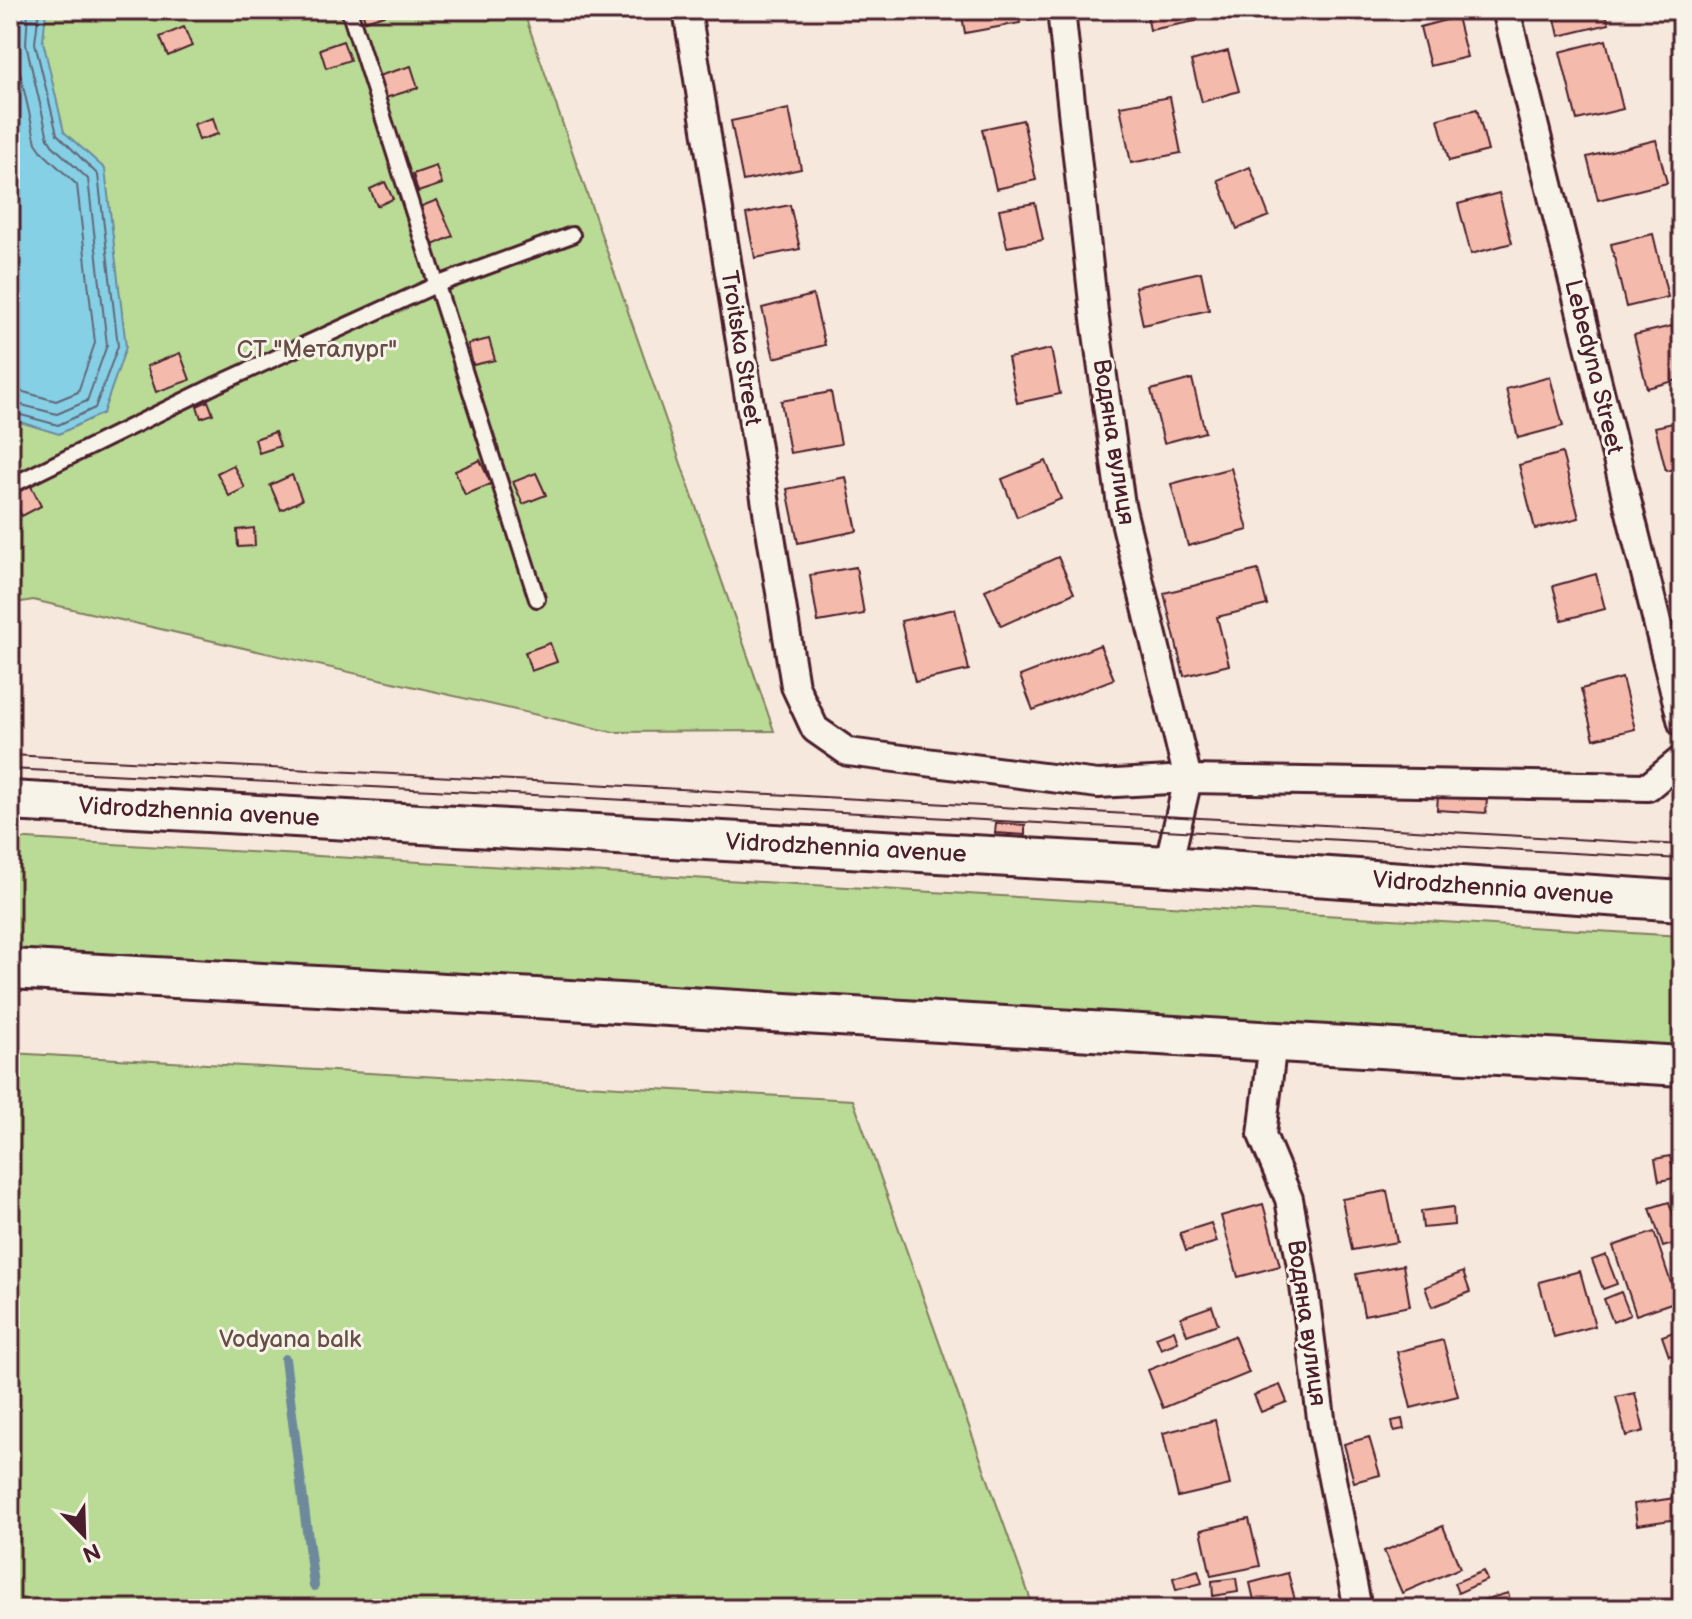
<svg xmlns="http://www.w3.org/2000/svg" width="1692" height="1619" viewBox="0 0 1692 1619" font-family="'Balsamiq Sans',sans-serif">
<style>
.green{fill:#b9db95;stroke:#827d60;stroke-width:2}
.water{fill:#86d0e6;stroke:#6e899b;stroke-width:2}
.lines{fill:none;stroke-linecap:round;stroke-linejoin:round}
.shore{stroke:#626676;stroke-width:2}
.stream{stroke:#6e899b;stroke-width:10}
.building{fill:#f4bbad;stroke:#4a1f2b;stroke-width:2}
.lane-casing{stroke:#4a1f2b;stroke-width:20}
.street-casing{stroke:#4a1f2b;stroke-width:32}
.secondary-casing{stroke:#4a1f2b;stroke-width:44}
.lane{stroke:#f7f3e8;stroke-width:14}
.street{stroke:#f7f3e8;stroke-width:26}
.secondary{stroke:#f7f3e8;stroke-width:38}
.tram{stroke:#4a1f2b;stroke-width:2}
.labels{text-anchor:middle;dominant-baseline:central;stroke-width:6;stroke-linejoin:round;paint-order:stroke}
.street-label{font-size:24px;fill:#4a1f2b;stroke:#f7f3e8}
.park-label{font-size:24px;fill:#664e46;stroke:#f7f3e8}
</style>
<rect width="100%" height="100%" fill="#f6e8dc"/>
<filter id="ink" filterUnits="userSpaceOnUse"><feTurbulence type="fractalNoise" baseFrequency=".0125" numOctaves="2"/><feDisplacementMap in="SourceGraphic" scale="16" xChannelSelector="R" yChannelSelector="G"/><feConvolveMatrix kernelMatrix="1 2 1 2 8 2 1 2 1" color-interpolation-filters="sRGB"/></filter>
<g filter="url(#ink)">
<g class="green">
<polygon points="10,10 523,10 774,731 612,732 33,600 10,604"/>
<polygon points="10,838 1682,936 1682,1053 10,954"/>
<polygon points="10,1053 853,1100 1034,1609 10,1609"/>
</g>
<polygon class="water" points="10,10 46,10 43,41 64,132 105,169 126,347 103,413 59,434 10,419"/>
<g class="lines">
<g class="shore">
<polyline points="10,390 20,391 56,401 78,392 95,343 77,185 43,153 36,143 14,46 16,10"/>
<polyline points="10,402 57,414 87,401 107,345 88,179 52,145 48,138 26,44 28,10"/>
<polyline points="10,412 58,425 95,408 118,346 98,175 57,134 35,43 39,10"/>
</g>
<polyline class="stream" points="285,1359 314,1586"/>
</g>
<g class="building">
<polygon points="362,10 383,10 384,15 365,21"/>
<polygon points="961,10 1018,10 1020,23 965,33"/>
<polygon points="1146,10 1194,10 1196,21 1150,30"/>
<polygon points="1553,10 1605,10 1609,24 1559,36"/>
<polygon points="1457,17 1467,57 1430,66 1420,27"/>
<polygon points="184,27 192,46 168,56 160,37"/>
<polygon points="1606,40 1623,109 1577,120 1560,52"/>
<polygon points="343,41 350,60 326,68 320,49"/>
<polygon points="1228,51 1239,91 1202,102 1191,61"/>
<polygon points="411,66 418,88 385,98 378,76"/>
<polygon points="1170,97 1181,153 1131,163 1120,106"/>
<polygon points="789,109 801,169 743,181 731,121"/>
<polygon points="1477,109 1488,151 1449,161 1438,119"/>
<polygon points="213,118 218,134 199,140 194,124"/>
<polygon points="1023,120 1036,180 996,189 982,129"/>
<polygon points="1656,140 1667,183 1598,200 1587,157"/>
<polygon points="436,166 442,184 418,192 413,174"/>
<polygon points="1250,167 1269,216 1237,229 1218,180"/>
<polygon points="385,182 393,199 377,206 370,189"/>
<polygon points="1499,193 1512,243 1471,254 1458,204"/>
<polygon points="437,200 453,236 433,245 417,208"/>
<polygon points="1035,203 1043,240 1007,247 999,209"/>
<polygon points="790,205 800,249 755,258 746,214"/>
<polygon points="1653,234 1668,297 1626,307 1611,244"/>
<polygon points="1201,272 1209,310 1143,325 1135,287"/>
<polygon points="813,295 825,345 774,358 762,308"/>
<polygon points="1672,326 1682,368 1682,379 1647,388 1634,335"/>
<polygon points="489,339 495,360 473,365 468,344"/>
<polygon points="1051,349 1060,394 1017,403 1008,358"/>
<polygon points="180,353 190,380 156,392 147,366"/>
<polygon points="1550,377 1563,426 1518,438 1506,389"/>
<polygon points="1192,379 1205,432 1164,443 1151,390"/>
<polygon points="831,392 841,444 790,453 781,401"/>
<polygon points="208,401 213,414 201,418 197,406"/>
<polygon points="1682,421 1682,467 1666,471 1655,427"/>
<polygon points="275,432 280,446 259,453 255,439"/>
<polygon points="1562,453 1579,518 1535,529 1519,465"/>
<polygon points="480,460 491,484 465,495 455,471"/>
<polygon points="1046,461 1061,499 1017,517 1002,479"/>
<polygon points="233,465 245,488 229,496 217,473"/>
<polygon points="1231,468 1248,530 1188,546 1171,484"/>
<polygon points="536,473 546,495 523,504 513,482"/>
<polygon points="292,475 302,500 281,510 270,485"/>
<polygon points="846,477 857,531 798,543 787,489"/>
<polygon points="30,484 41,506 22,516 10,494"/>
<polygon points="254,528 255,546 238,547 237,530"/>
<polygon points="1058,557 1074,593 1001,626 985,590"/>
<polygon points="856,567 864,614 818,622 810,575"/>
<polygon points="1258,570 1267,605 1217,617 1229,665 1184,676 1164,593"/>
<polygon points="1596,574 1605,609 1562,620 1553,586"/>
<polygon points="955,609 969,670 915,682 901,621"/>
<polygon points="550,643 557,662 531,671 525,652"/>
<polygon points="1100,645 1114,679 1033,710 1020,676"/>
<polygon points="1622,678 1635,729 1594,739 1581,689"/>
<polygon points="1438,795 1487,797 1486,813 1437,810"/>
<polygon points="996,823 1025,825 1025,835 995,833"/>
<polygon points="1670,1156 1675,1178 1659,1181 1655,1159"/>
<polygon points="1387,1191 1397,1242 1352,1250 1342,1199"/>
<polygon points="1669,1202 1682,1241 1663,1247 1650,1208"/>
<polygon points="1263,1204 1280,1266 1238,1277 1221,1216"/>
<polygon points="1453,1207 1454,1225 1423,1228 1421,1211"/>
<polygon points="1211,1223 1217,1242 1186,1251 1180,1233"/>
<polygon points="1654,1232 1677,1301 1636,1315 1613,1246"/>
<polygon points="1606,1255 1617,1284 1603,1289 1592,1260"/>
<polygon points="1403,1265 1410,1306 1364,1315 1356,1274"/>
<polygon points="1580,1271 1595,1326 1554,1337 1539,1282"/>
<polygon points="1463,1272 1470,1292 1432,1307 1425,1287"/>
<polygon points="1621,1292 1630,1315 1613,1322 1604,1299"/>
<polygon points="1212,1306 1218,1324 1187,1335 1181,1317"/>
<polygon points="1682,1329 1682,1352 1669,1356 1662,1336"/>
<polygon points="1174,1330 1178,1342 1161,1349 1156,1337"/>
<polygon points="1234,1336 1249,1373 1163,1408 1148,1370"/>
<polygon points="1443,1340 1458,1396 1411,1408 1397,1352"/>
<polygon points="1280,1385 1287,1402 1261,1412 1254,1395"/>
<polygon points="1635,1393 1644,1431 1626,1436 1616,1397"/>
<polygon points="1402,1419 1404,1429 1394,1431 1392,1421"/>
<polygon points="1215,1420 1230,1485 1178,1497 1163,1433"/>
<polygon points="1369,1437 1380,1475 1354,1482 1344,1444"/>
<polygon points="1675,1498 1678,1519 1637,1525 1634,1504"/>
<polygon points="1249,1519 1260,1566 1211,1576 1201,1530"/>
<polygon points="1443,1526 1460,1568 1402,1593 1384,1551"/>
<polygon points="1198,1570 1202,1583 1176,1590 1173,1578"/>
<polygon points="1483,1571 1487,1580 1458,1593 1454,1583"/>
<polygon points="1288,1573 1297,1608 1256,1609 1250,1583"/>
<polygon points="1236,1578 1238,1592 1213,1596 1212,1581"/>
<polygon points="1508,1593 1513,1609 1451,1609"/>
</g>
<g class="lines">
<g class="lane-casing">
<g id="lane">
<polyline points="349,10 537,599"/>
<polyline points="10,486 216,385 436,285 572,235"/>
</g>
</g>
<g class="street-casing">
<g id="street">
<polyline points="687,10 795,686 815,729 848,752 1098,784 1188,779 1648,787 1682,759"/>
<polyline points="1061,10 1094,312 1121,505 1188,779 1168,866"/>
<polyline points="1506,10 1682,723"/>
<polyline points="1273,1041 1262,1135 1289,1199 1303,1278 1323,1434 1358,1609"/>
</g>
</g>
<g class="secondary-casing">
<g id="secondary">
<polyline points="10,801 1168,866 1682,901"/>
<polyline points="10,969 518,997 1682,1066"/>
</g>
</g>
<use href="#lane" class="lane"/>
<use href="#street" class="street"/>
<use href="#secondary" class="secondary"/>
<g class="tram">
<polyline points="10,755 573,783 1682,845"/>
<polyline points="10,769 572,797 1682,859"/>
</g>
</g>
</g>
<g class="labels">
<g class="street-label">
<text transform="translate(741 348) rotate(81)">Troitska Street</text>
<text transform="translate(1594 367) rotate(76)">Lebedyna Street</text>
<text transform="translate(1114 442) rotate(81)">Водяна вулиця</text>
<text transform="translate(199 812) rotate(3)">Vidrodzhennia avenue</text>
<text transform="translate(846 848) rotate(3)">Vidrodzhennia avenue</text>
<text transform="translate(1493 888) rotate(4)">Vidrodzhennia avenue</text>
<text transform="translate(1307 1323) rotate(82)">Водяна вулиця</text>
</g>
<g class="park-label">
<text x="317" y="349">СТ "Металург"</text>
<text x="290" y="1339">Vodyana balk</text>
</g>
</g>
<rect width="1692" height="1619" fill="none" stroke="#f7f3e8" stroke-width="40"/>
<rect x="20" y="20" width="1652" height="1579" fill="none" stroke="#4a1f2b" stroke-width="3" filter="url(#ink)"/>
<g transform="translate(84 1535) rotate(157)" stroke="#f7f3e8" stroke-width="6" paint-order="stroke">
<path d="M0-6L14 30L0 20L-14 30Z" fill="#4a1f2b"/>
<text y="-12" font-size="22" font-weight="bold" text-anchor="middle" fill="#4a1f2b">N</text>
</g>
</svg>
